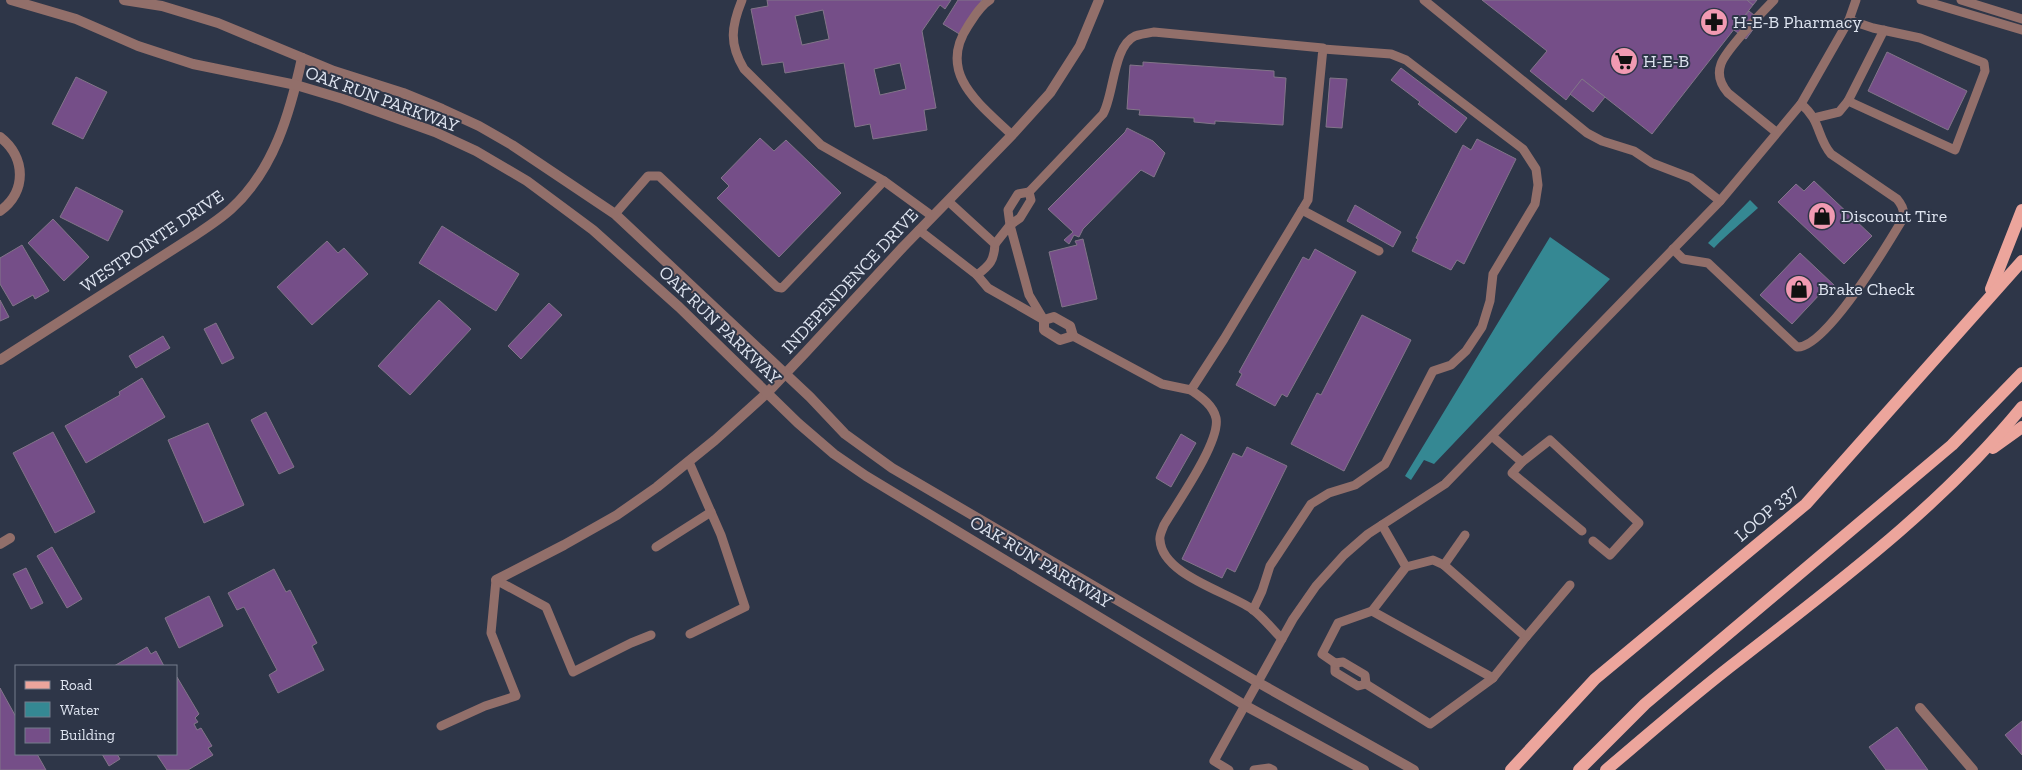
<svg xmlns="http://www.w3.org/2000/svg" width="2022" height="770" viewBox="0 0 2022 770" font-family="'Zilla Slab',serif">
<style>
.water{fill:#358893}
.building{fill:#754e88;stroke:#827589;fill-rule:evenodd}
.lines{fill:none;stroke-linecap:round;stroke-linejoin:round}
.service{stroke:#926f6a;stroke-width:9}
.minor{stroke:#926f6a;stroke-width:10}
.tertiary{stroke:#926f6a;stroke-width:10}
.primary{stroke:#eca59c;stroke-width:12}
.labels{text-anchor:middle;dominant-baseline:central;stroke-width:4;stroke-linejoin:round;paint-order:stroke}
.poi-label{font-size:18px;fill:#dee4f0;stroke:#2e3648;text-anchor:start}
.street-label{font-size:18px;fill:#dee4f0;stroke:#2e3648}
</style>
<rect width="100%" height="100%" fill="#2e3648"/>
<g class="water">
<path d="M1750,200L1758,208C1743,222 1728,233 1714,248L1708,243Z"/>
<polygon points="1550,237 1610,279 1434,464 1424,460 1411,480 1405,476"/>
</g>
<g class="building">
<path d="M767,0H951L945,9L940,5L922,31L936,108L924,110L927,130L873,139L870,124L855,127L844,63L785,73L783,62L762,65L751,9L768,6ZM823,10L829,39L802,45L795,16ZM900,63L906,89L880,95L874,69Z"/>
<polygon points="958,0 982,0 961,35 943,24"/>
<polygon points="1482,0 1747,0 1753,5 1652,134 1582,79 1566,100 1530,71 1547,51"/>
<polygon points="1747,0 1757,0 1753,5"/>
<polygon points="1749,11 1760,20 1746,39 1734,30"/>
<polygon points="1887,52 1967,91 1948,130 1868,91"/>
<polygon points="1143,62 1274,71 1274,77 1286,78 1283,125 1215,121 1215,124 1194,122 1194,118 1139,115 1140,110 1127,109 1130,65 1143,66"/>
<polygon points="1401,68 1467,118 1456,133 1418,104 1420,102 1391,80"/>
<polygon points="76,77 107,92 83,139 52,124"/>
<polygon points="1330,78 1347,79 1342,128 1326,127"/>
<polygon points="1582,79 1605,97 1593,112 1570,94"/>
<polygon points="1127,128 1153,141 1165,153 1154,177 1141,170 1083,229 1079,237 1074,235 1069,244 1064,240 1073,232 1048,209 1125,132"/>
<polygon points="760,138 774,151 786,140 841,193 779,257 717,198 729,186 721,178"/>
<polygon points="1477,139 1516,159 1464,264 1457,260 1451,270 1412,251 1418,239 1416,238 1463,145 1471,150"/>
<polygon points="1814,181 1872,236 1844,264 1778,202 1796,184 1804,191"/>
<polygon points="76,187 123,211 108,241 60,217"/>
<polygon points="1355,205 1401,232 1393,247 1347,221"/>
<polygon points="53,219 89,257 64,281 28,243"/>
<polygon points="442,226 519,274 496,311 419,263"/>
<polygon points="1083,239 1097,299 1062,307 1049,252 1077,245 1075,241"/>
<polygon points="327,241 338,253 344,248 368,274 312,325 277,287"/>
<polygon points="22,245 49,291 35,299 33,295 13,306 0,284 0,258"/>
<polygon points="1315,249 1356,272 1287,397 1282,394 1275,406 1236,385 1242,374 1239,372 1303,257 1309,260"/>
<polygon points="1800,253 1835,286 1824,297 1821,293 1792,324 1760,295"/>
<polygon points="0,300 9,317 0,321"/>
<polygon points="439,300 471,329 410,395 378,366"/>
<polygon points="549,303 562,315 521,359 508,346"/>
<polygon points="1362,315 1411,340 1344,471 1291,444 1317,393 1321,395"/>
<polygon points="216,323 234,358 222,364 204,329"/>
<polygon points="163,336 170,348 136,368 129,356"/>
<polygon points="142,378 165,417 86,463 65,426 120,395 119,392"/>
<polygon points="266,412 294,467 279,474 251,420"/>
<polygon points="208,423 244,505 204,523 168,440"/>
<polygon points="53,432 95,512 55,533 13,453"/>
<polygon points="1181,434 1196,443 1171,487 1156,478"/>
<polygon points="1247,447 1287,466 1235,572 1227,568 1222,578 1182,559 1233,453 1242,457"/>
<polygon points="52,547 82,599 67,608 37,556"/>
<polygon points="26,568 43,603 31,609 13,574"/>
<polygon points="274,569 286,592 290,590 317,643 312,646 324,670 278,693 269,675 277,670 244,607 237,610 228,593"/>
<polygon points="209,596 223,626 179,648 165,618"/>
<polygon points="147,647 151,654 156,651 164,666 114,666"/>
<polygon points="177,677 199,714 195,718 198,722 194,724 197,730 201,728 212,746 208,748 213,755 188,770 167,770 157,755 176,754"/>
<polygon points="0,688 16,717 16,754 37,754 46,770 0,770"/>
<polygon points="2022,721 2022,755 2005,735"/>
<polygon points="1897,727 1928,770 1886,770 1869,747"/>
<polygon points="102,754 117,754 120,759 109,766"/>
</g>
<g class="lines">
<g class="service">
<path d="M742,0C731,27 729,44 744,69L821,145L884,181L932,216"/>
<path d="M990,0C980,6 974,17 968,26C936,74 981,105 1012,135"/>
<polyline points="1424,0 1587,133 1602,141 1634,151 1652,163 1691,178 1720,201"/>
<path d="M1774,0C1763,11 1725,51 1721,64C1717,75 1721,85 1728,93L1776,132"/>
<polyline points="1921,0 2022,30"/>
<polyline points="1961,0 2022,19"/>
<polyline points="1848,101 1884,30"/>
<polyline points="1814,118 1839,112 1848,101 1955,150 1985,71 1984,63 1920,38 1873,28 1849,20"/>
<path d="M1029,192L1103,114C1114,95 1113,46 1135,36C1141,34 1148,33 1154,32L1323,48L1308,200L1224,339L1191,390L1162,384L1073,336"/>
<polygon points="1029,192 1031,200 1020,218 1010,225 1008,210 1018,194"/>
<polyline points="1302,210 1379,251"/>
<polyline points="615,214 648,176 659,176 777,287 782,288 884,181"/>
<path d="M919,230L977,275C990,265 994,261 995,244L948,201"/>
<path d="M1673,249L1683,259L1708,263L1797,347C1825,349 1886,247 1901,222C1906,214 1903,206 1897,199L1831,154C1817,138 1821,120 1801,104"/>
<polyline points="977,275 988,288 1044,320 1029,295 1010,225 995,244"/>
<path d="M1191,390C1201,397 1213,405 1216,418C1221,441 1177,503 1164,525C1162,530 1159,536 1160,540C1162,575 1228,592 1252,609C1263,617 1272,629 1282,639"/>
<polyline points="1492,436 1522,462 1550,440 1639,523 1610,555 1593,541"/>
<polyline points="689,462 721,535 745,607 690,634"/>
<polyline points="1522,462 1512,473 1582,531"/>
<polyline points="1382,525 1406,567 1433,560 1444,565 1526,637 1493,678 1372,611 1406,567"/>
<polyline points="656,547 711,512"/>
<polyline points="1444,565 1465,535"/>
<polyline points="1253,610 1262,591 1270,566 1311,504 1329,493 1355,485 1385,464 1433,371 1451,365 1466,351 1482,327 1490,301 1493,274 1535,204 1538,185 1536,169 1523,149 1406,60 1391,54 1323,49"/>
<polyline points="1526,637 1570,585"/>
<polyline points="1335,663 1335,672 1358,686 1366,684 1430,724 1493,678"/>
<polyline points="1366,684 1365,675 1343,662 1335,663 1322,654 1338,623 1372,611"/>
<polyline points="441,726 485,706 516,696 491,633 496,580 546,607 573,672 631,643 651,635"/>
<polyline points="1229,770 1214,761 1293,619 1316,586 1344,555 1368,534 1445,484 1720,201 1801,104 1849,20 1856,0"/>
<polyline points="1254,770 1269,768 1273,770"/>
</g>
<g class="minor">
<path d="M0,137C26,157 27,192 0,211"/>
<polygon points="1054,317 1070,326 1073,336 1060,340 1044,330 1044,320"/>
<path d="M0,360L194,236C206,228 220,219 231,209C274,170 290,113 302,58"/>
<polyline points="0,544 10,538"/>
<polyline points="496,580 564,545 617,515 657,487 715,440 767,393 805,353 903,247 1012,135 1050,93 1080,46 1099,0"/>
<polyline points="1920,708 1973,770"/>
</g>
<g class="tertiary">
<polyline points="11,0 76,19 138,46 193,64 296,85 343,99 435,132 476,151 527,181 593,230 679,307 798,423 834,454 866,476 1246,706 1364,770"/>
<polyline points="124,0 162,6 218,23 334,71 403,93 442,109 479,126 512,145 615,214 810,397 845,434 892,468 1259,683 1414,770"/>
</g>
<g class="primary">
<polyline points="1991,289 2022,210"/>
<polyline points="1993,448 2022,427"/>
<polyline points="1511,770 1595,679 1806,504 2022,261"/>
<polyline points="1579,770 1645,704 1952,445 2022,373"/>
<path d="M1606,770C1650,733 1694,694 1740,659C1840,581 1942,505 2022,407"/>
</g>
</g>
<defs>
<g id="pharmacy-disc" transform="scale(1.4375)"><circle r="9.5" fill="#f19ab2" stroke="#2e3648"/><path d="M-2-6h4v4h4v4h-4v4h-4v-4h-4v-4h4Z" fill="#111"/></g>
<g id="supermarket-disc" transform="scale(1.4375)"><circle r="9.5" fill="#f19ab2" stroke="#2e3648"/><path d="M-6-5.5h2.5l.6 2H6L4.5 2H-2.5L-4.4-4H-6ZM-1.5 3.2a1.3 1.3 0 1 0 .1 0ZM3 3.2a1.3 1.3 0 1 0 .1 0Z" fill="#111"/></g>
<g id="shop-disc" transform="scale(1.4375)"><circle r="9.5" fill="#f19ab2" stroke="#2e3648"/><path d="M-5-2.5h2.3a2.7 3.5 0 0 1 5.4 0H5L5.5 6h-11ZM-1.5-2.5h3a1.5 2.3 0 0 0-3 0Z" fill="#111"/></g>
</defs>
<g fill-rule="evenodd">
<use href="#pharmacy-disc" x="1714" y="22"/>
<use href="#supermarket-disc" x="1624" y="61"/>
<use href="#shop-disc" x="1822" y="216"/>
<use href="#shop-disc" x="1799" y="289"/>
</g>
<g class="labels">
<g class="poi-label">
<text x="1733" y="22">H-E-B Pharmacy</text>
<text x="1643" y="61">H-E-B</text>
<text x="1841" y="216">Discount Tire</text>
<text x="1818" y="289">Brake Check</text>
</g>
<g class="street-label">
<text transform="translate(382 99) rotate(20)">OAK RUN PARKWAY</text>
<text transform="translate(152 241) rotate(-34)">WESTPOINTE DRIVE</text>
<text transform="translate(850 281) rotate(-47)">INDEPENDENCE DRIVE</text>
<text transform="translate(720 325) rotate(44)">OAK RUN PARKWAY</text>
<text transform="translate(1766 513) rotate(-41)">LOOP 337</text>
<text transform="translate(1041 562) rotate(31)">OAK RUN PARKWAY</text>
</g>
</g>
<rect x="15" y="665" width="162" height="90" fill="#2e3648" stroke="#747c8b"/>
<rect x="25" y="681" width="25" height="8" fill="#eca59c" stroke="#747c8b"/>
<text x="60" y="690" font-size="15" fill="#dee4f0">Road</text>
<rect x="25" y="702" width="25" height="15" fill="#358893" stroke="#747c8b"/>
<text x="60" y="715" font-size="15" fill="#dee4f0">Water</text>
<rect x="25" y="728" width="25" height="15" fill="#754e88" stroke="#747c8b"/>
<text x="60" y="740" font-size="15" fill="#dee4f0">Building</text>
</svg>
